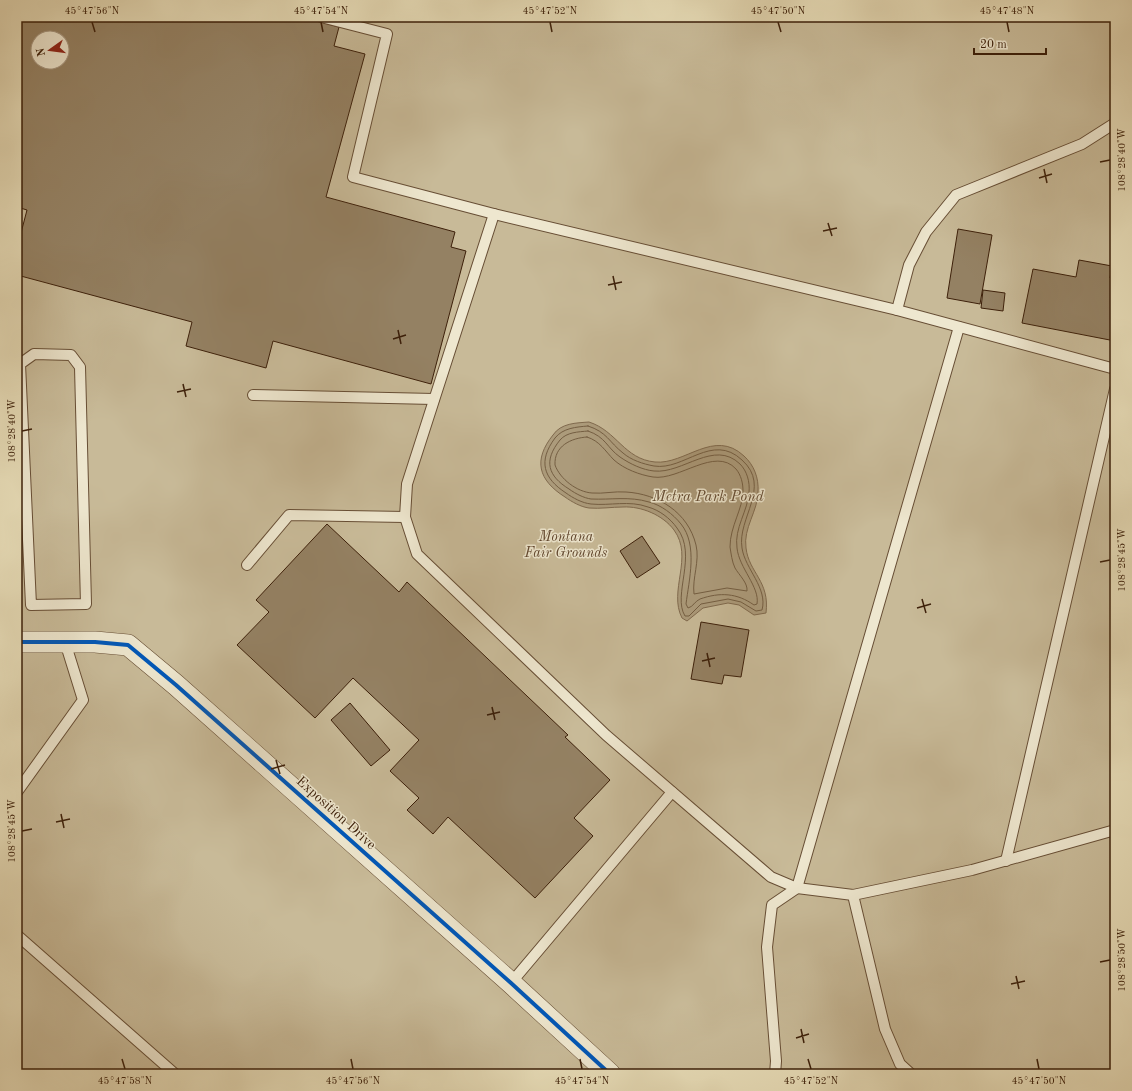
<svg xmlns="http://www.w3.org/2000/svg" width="1132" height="1091" viewBox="0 0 1132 1091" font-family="'Old Standard TT',serif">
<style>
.green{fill:#c8ba98;stroke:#826d51;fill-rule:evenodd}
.water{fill:#ac9b7b;stroke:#806a4e}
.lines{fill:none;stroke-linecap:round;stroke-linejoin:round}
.shore{stroke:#745e42;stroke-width:1}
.building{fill:#948163;stroke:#3d200a;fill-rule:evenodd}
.lane-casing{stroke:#674e35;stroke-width:12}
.street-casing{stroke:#674e35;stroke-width:22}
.lane{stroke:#eee7cf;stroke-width:10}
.street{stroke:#eee7cf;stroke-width:21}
.cycleway-casing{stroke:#eee7cf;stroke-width:6}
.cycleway{stroke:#0057b8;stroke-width:4}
.ticks{fill:none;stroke:#3d200a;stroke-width:1.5}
.labels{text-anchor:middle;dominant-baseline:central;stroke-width:3;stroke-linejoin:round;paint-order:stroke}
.park-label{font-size:14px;font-style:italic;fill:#60462e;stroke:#eee7cf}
.street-label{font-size:14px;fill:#3d200a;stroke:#eee7cf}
.water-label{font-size:15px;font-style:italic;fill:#644b32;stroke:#eee7cf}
.neatline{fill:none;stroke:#3d200a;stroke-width:1.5}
.ticks-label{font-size:10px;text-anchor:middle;fill:#3d200a}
</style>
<rect width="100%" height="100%" fill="#e5dab5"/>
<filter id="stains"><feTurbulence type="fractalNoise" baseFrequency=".005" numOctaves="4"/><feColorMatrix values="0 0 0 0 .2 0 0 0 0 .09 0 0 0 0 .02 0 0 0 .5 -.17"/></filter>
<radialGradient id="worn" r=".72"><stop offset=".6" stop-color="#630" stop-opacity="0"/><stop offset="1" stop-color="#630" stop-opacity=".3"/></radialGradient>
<path class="green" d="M17,17H1115V1074H17ZM38,38H62V62H38Z"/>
<path class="water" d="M589,422C617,431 624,459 655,462C685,465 714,428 744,456C754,465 759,478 758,492C758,511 743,528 746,548C749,573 770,581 766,613L754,615L739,605L728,603L703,608L687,621L682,618C668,591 694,557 674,530C663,515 641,506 623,507C612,507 600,509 589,508C581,507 572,502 565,497C538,480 533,460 553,435C561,423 576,423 589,422Z"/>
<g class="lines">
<g class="shore">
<path d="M588,426C607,432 609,442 623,453C631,460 643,464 654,466C684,471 712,432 742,460C772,487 737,518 742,548C745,569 768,588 762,610L756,611L741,602L728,599L701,604L689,616H685C672,595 698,555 677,528C670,518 659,510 648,507C629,500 610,506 591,504C582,503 573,498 566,493C543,478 538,461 555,438C563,428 576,427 588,426Z"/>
<path d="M588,431C606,437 607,448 620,457C630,464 643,470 654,471C683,474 714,439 740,464C747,471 750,482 749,492C748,511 734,528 737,548C739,568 760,587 757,604L754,605C737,593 720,592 700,599C695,601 693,607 688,608L686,604C689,580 698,545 681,524C673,514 661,505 649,502C629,496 611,500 591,499C584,498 576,494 569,489C548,476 543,461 560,440C567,432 578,432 588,431Z"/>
<path d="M587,437C600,441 605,451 614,460C624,469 640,475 653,477C679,481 715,446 736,469C741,475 743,483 743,491C743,509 730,526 730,547C731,553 732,562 735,568C739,575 748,583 747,591L727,588L694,594C692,578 700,561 696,545C688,512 658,494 626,492C615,491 603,494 592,493C577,492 560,479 555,465C554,446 571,438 587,437Z"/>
</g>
</g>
<g class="building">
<path d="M22,17H303L339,27L334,46L365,54L326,197L455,232L451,247L466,251L431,384L273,341L266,368L186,346L192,322L17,275V248L27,210L17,207V36ZM38,38H62V62H38Z"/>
<polygon points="958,229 992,235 980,304 947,298"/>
<polygon points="1079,260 1112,266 1110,278 1115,279 1115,341 1022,323 1033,269 1076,277"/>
<polygon points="983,290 1005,293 1003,311 981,308"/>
<polygon points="327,524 399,592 407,582 568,735 565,737 610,780 574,818 593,836 535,898 448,817 433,834 407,810 419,798 390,771 419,740 353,678 315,718 237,645 269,612 256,600"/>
<polygon points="642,536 660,563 637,578 620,551"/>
<polygon points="701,622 749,630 741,677 724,675 722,684 691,679"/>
<polygon points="350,703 390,750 371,766 331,720"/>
</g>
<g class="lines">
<g class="lane-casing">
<g id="lane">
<polyline points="321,17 387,34 353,177 494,214 897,310 1115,369"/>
<polyline points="494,214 407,484 405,517 417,554 606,735 771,877 797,888 853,895 972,870 1115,830"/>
<polyline points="897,310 909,265 926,232 956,195 1082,144 1115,123"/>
<polygon points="34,354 71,355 80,367 86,604 31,605 20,364"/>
<polyline points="253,395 434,399"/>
<polyline points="247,565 289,515 405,517"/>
<polyline points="17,792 83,700 65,642"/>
<polyline points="1006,861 1115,389"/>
<polyline points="853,895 885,1029 900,1064 911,1074"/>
<polyline points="17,935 175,1074"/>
<polyline points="511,983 672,792"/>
<polyline points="775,1074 776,1061 767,947 772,905 797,888 959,327"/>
</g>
</g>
<g class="street-casing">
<polyline id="street" points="17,642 95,642 128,645 176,685 511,983 610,1074"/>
</g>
<use href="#lane" class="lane"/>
<use href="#street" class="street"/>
<g class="cycleway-casing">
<polyline id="cycleway" points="17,642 95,642 128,645 176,685 511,983 610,1074"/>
</g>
<use href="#cycleway" class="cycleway"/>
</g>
<path class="ticks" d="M92,22L95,32M321,22L323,32M550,22L552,32M778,22L781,32M1007,22L1009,32M1100,162L1110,160M1044,169L1047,183M1039,178L1052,174M828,223L832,236M823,231L837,228M613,276L616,290M608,285L622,282M398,330L401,344M393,339L406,335M183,384L186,397M177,392L191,389M22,431L32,429M1100,562L1110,560M922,599L926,613M917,608L931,604M707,653L710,667M702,661L715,658M492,707L495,720M487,715L500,712M276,760L280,774M271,769L285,765M61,814L64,828M56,822L70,819M22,831L32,829M1100,962L1110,960M1016,976L1019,989M1011,984L1025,981M801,1029L804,1043M796,1038L809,1034M122,1059L125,1069M351,1059L353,1069M580,1059L582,1069M808,1059L811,1069M1037,1059L1039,1069"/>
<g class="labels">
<g class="park-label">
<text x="566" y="537">Montana<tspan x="566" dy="16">Fair Grounds</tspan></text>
</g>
<g class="street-label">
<text transform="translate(336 813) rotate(42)">Exposition Drive</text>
</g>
<g class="water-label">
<text x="708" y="497">Metra Park Pond</text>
</g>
</g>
<rect width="1132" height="1091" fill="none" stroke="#e5dab5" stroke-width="44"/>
<g transform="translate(50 50) rotate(256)"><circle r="19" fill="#eee7cf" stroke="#a79780"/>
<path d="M0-3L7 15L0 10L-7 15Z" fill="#8f2418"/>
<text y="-6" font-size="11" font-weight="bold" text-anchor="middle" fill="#3d200a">N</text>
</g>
<path d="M974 48v6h72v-6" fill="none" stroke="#3d200a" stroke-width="2"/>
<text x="980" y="48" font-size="12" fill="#3d200a" stroke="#eee7cf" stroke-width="3" paint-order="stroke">20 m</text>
<rect x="22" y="22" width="1088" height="1047" class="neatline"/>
<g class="ticks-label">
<text x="92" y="14">45°47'56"N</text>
<text x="321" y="14">45°47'54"N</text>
<text x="550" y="14">45°47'52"N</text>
<text x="778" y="14">45°47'50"N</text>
<text x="1007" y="14">45°47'48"N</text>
<text transform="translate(1121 160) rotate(-90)" y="4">108°28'40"W</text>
<text transform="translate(11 431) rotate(-90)" y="4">108°28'40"W</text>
<text transform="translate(1121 560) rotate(-90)" y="4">108°28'45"W</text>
<text transform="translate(11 831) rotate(-90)" y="4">108°28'45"W</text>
<text transform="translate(1121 960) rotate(-90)" y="4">108°28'50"W</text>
<text x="125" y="1084">45°47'58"N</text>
<text x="353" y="1084">45°47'56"N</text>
<text x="582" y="1084">45°47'54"N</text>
<text x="811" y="1084">45°47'52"N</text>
<text x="1039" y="1084">45°47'50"N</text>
</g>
<rect width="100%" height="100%" filter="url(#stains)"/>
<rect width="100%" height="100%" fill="url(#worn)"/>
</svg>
